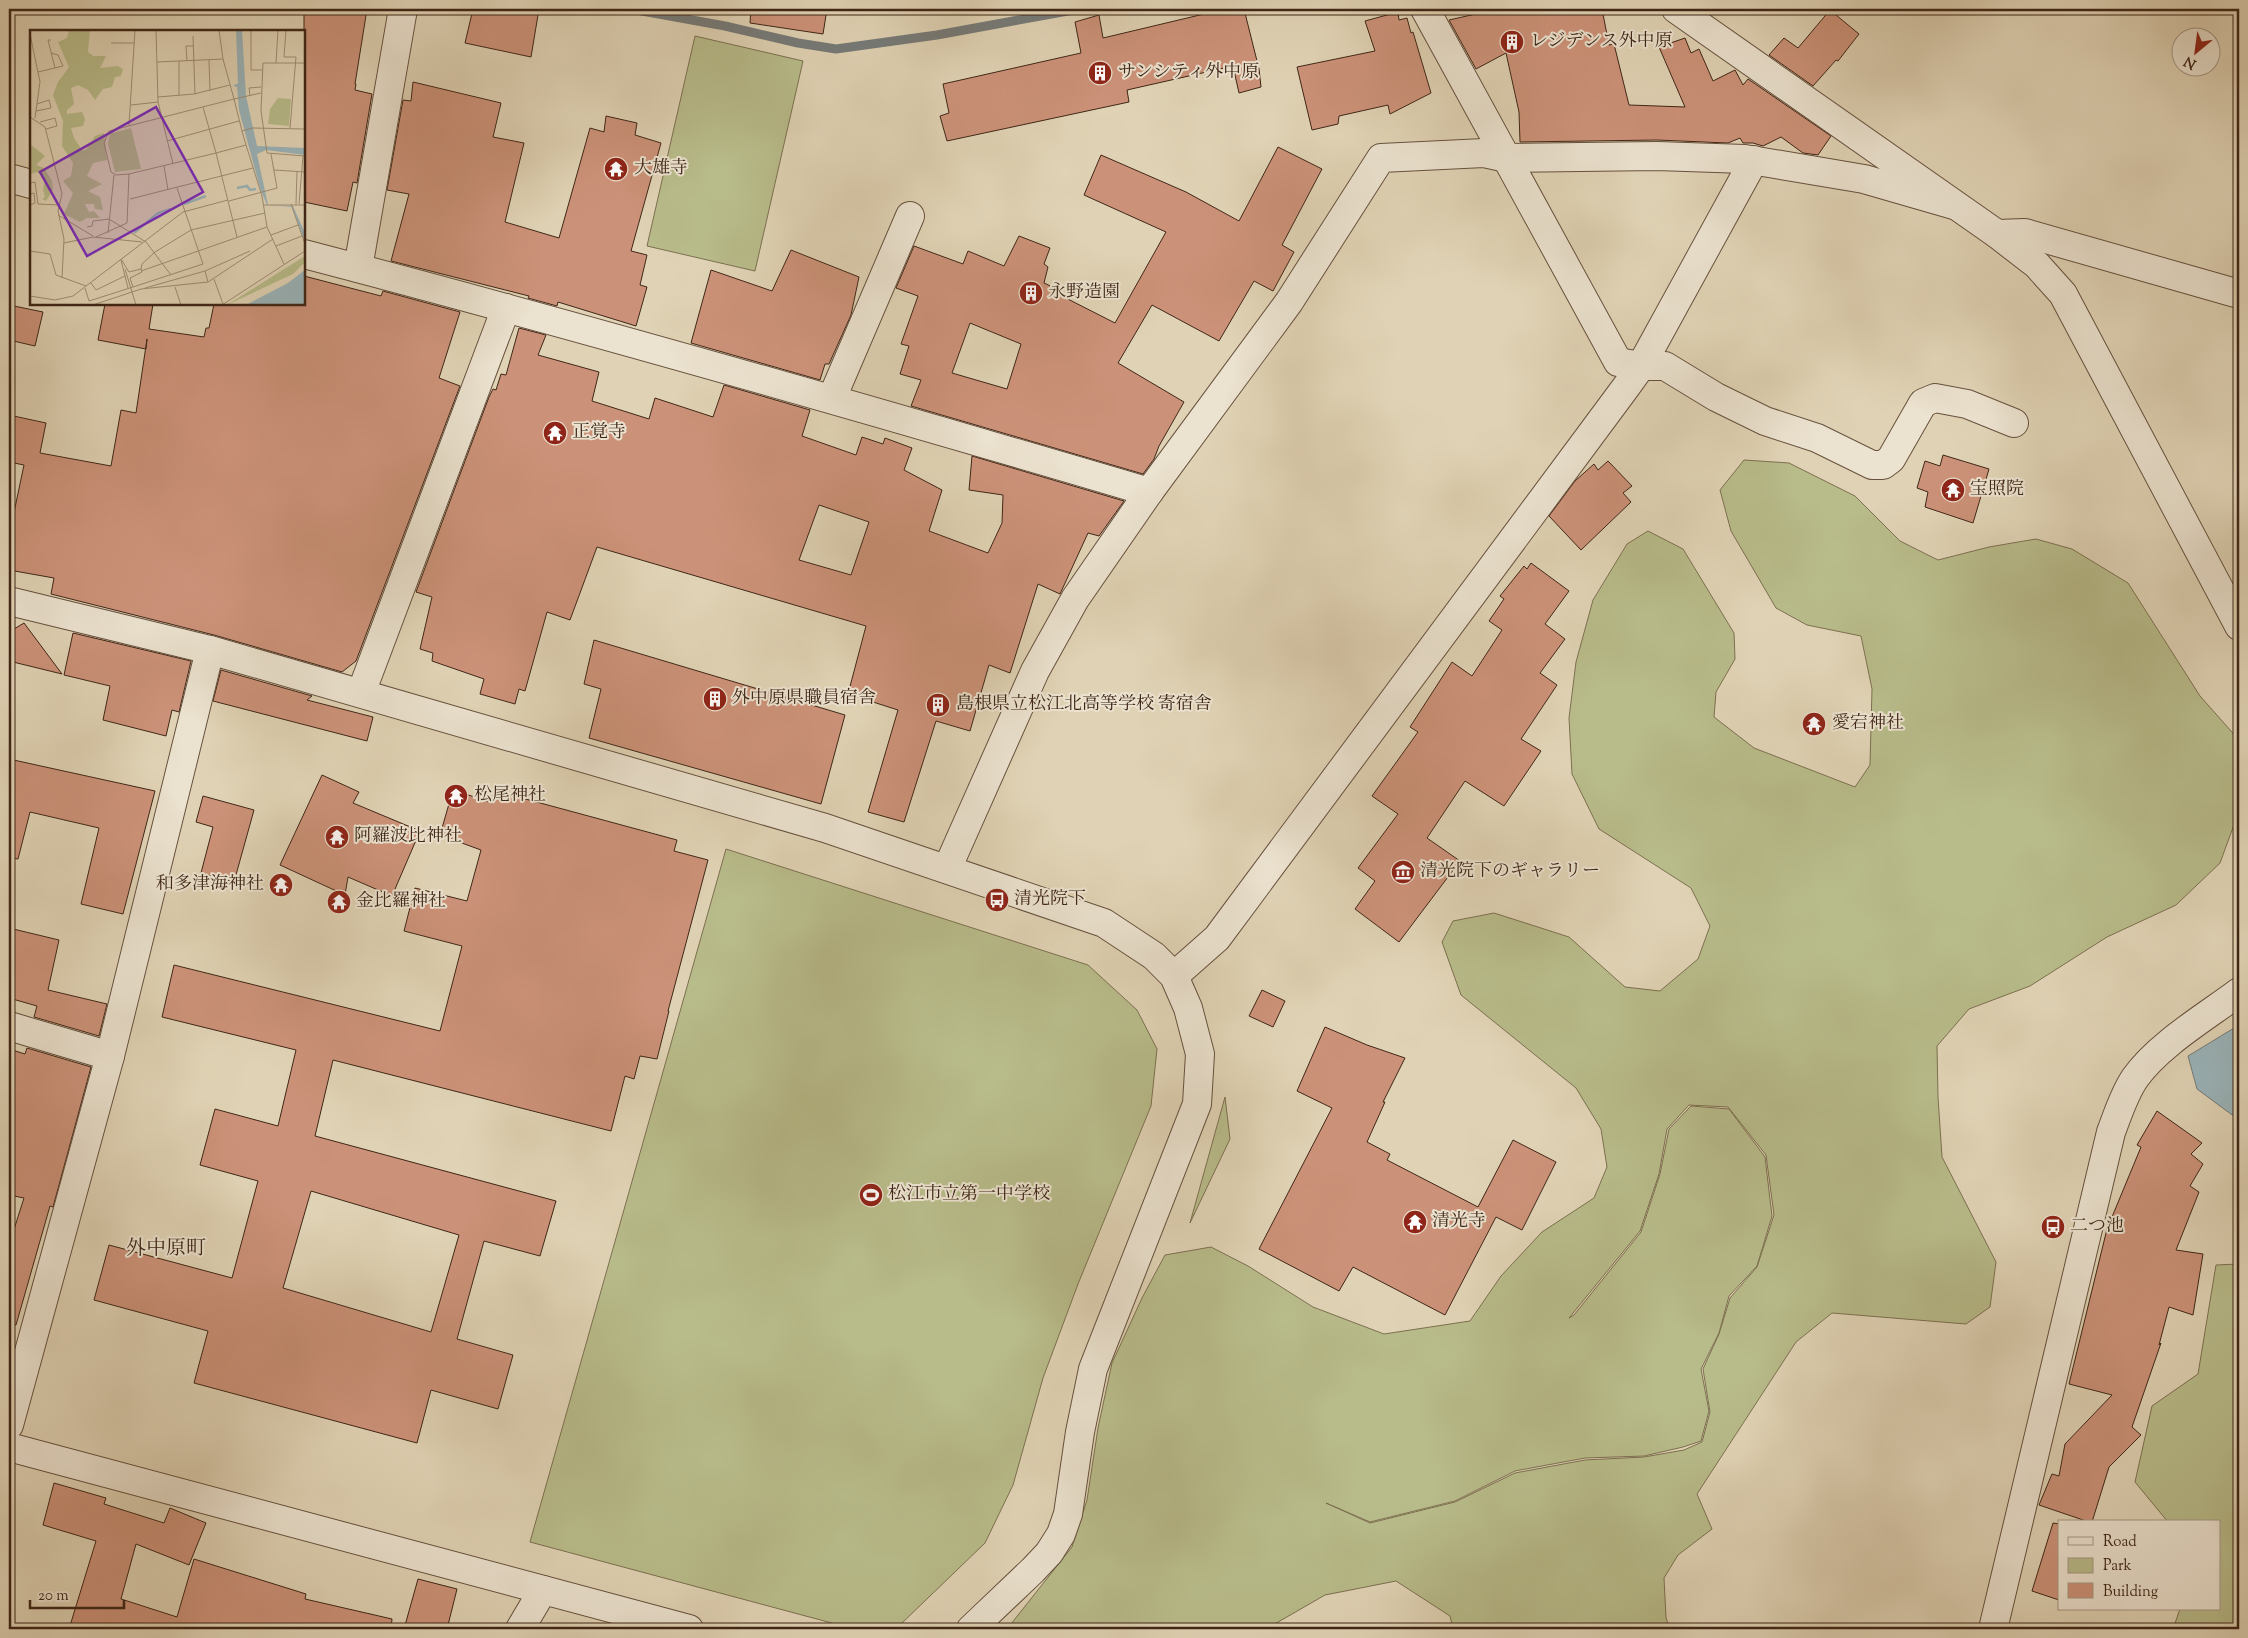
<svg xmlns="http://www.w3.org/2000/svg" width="2248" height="1638" viewBox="0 0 2248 1638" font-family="'Sorts Mill Goudy','Noto Serif JP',serif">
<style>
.green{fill:#b8bb8a;stroke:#7c7050;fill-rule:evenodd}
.water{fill:#9ab4ba;stroke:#767b79}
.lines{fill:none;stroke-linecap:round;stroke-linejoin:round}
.stream{stroke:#767b79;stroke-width:9}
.building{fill:#cc9279;stroke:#3f2617;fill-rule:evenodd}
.minor-casing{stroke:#67513e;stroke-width:30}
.tertiary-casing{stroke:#67513e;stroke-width:30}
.minor{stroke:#ebe2cf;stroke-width:28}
.tertiary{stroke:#ebe2cf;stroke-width:28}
.labels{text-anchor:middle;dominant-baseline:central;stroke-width:4;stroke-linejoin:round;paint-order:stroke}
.poi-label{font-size:18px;fill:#3f2617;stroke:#ebe2cf;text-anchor:start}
.quarter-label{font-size:20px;fill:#3f2617;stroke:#ebe2cf}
.inset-river{fill:none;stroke:#9ab4ba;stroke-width:2.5}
.inset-road{fill:none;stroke:#a08e76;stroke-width:1}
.view{fill:#7b2cbf;fill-opacity:0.15;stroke:#7b2cbf;stroke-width:2.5}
.inset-edge{fill:none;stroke:#3f2617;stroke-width:2.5}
</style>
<rect width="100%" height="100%" fill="#e0d3b5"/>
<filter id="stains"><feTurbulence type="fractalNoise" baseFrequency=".004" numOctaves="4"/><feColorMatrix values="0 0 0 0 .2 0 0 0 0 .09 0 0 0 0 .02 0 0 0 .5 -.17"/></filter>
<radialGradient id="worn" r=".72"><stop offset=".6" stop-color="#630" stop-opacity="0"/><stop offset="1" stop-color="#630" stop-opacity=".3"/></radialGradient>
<g class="green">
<polygon points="695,36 803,61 755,271 647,246"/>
<path d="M1744,460L1789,463L1855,496L1900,541L1938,560L1989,547L2036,539L2072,549L2128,583L2200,696L2239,740V811L2220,863L2176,905L2107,937L2030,986L1969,1009L1937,1046L1938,1097L1942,1157L1996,1262L1990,1307L1966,1324L1832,1313L1796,1342L1697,1494L1712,1529L1678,1555L1664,1578L1666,1618L1670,1629H1453L1450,1616L1396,1581L1325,1595L1266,1629H1007L1072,1547L1087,1500L1098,1428L1112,1363L1142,1298L1165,1255L1211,1247L1248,1266L1313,1307L1384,1334L1470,1321L1501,1276L1542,1232L1594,1198L1607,1167L1601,1129L1576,1088L1461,995L1442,942L1453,921L1494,913L1569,937L1625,987L1660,991L1698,959L1710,926L1691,888L1599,829L1572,774L1569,718L1576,662L1593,600L1627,544L1648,531L1683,549L1734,633L1735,659L1716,692L1714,717L1754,748L1855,787L1870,765L1872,689L1861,636L1807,625L1776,608L1731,531L1720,490ZM1689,1105L1728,1107L1766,1155L1774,1215L1757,1267L1730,1298L1719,1334L1703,1369L1710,1412L1702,1442L1684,1450L1644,1457L1585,1460L1515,1473L1455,1502L1370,1523L1326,1503L1370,1522L1455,1501L1515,1471L1585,1458L1644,1456L1683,1447L1701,1441L1709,1411L1701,1369L1719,1333L1729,1296L1757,1266L1772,1216L1765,1157L1729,1109L1691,1106L1669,1129L1660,1174L1641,1232L1574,1315L1569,1318L1640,1231L1659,1174L1667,1129Z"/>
<polygon points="726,849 1088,965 1137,1010 1157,1049 1151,1106 1078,1284 1043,1378 1013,1485 985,1543 901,1624 870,1629 854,1629 530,1542"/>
<polygon points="1225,1097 1230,1139 1190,1223"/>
<polygon points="2239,1264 2239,1470 2236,1487 2239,1549 2239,1629 2173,1629 2180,1609 2219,1609 2219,1522 2168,1522 2135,1482 2152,1406 2198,1374 2216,1265"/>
</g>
<polygon class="water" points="2239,1025 2239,1120 2197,1089 2188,1056"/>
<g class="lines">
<polyline class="stream" points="631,9 725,26 798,43 836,49 937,35 1079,9"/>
</g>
<g class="building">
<polygon points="304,9 367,9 355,84 356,84 355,90 372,94 357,183 353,182 347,211 304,202"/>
<polygon points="473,9 539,9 531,57 465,43"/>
<polygon points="751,9 827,9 823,34 750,23"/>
<polygon points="1225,9 1244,9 1259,69 1261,87 1239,93 1233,66 1127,90 1129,102 947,141 940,116 949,113 943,84 1081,53 1075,22 1099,15 1103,38"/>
<polygon points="1498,9 1602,9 1609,45 1614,44 1629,105 1685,107 1659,47 1685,38 1691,53 1699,49 1713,81 1735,70 1743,85 1748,79 1831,136 1818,155 1803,153 1781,137 1763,146 1753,143 1743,143 1740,138 1728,143 1657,140 1520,142 1519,112 1506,53 1476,69 1449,20"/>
<polygon points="1830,10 1859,34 1838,61 1836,60 1813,86 1769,55 1784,38 1798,48"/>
<polygon points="1398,12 1399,20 1407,18 1411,33 1413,32 1431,93 1390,114 1388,105 1339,116 1338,124 1312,130 1297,67 1375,51 1365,21"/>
<polygon points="413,82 501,103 493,137 524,143 505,222 559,238 590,128 604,132 606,116 637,123 635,135 661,143 631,251 647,255 640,285 647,287 636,326 558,302 557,306 528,298 529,296 391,261 409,194 387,190 403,100 411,101"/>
<path d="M1278,147L1322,169L1282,245L1294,252L1273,291L1254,281L1219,341L1152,305L1118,363L1184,402L1159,446L1154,459L1143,474L911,406L921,380L900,374L909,346L901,344L918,296L896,288L914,246L963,264L968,251L1004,266L1019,236L1050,248L1044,264L1048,267L1044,283L1055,288L1054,292L1115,323L1166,232L1084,195L1101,155L1186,192L1239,221ZM970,323L1021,344L1007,389L952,373Z"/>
<polygon points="791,250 859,277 851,315 829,364 825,364 820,380 691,343 711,270 772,291"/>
<polygon points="304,276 381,296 383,291 460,312 439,378 460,386 356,661 342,672 214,635 51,594 54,578 9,570 9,536 24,465 9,462 9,415 46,423 40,453 111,466 121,410 136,413 147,339 146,349 98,340 105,304 153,304 149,329 204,337 206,328 209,328 214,304 304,304"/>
<polygon points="9,305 43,312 35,346 9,340"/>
<path d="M519,328L546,335L538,355L599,372L592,401L649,419L655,398L713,417L724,385L810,410L802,436L856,455L862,437L883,444L885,438L912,448L904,470L942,490L929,531L988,553L1002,523L1003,495L969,490L972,456L1124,501L1099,536L1088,533L1060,594L1038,584L1010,673L989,665L970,731L936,721L904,822L868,812L898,710L848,694L866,626L597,547L570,620L547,612L525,691L519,689L515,704L480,694L484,679L432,661L433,653L420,649L432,597L416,592L489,397L493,389L496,390L501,374L506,375ZM819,505L869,522L851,575L799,560Z"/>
<polygon points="1943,455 1989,469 1973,523 1925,507 1928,492 1917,488 1925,461 1940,466"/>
<polygon points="1608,461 1632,486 1623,493 1631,502 1581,550 1549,516 1575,481 1594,464 1598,470"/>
<polygon points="1531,563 1569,591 1545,624 1565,639 1540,673 1557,685 1521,739 1541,751 1504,806 1465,781 1427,838 1460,861 1399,942 1355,909 1375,881 1358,868 1398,814 1372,796 1418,732 1410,727 1452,662 1472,676 1502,630 1489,621 1504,599 1500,596 1524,566 1527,569"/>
<polygon points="24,623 62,674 9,661 9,632"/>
<polygon points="73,633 191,661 179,712 172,710 166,736 103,720 110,686 64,675"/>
<polygon points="594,640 845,715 821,804 589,738 601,689 584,684"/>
<polygon points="221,670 312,696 307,700 373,717 367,741 213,701"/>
<polygon points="9,759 155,791 123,914 81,904 99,828 30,812 18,859 9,858"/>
<polygon points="322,775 359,792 353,803 420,831 392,896 348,877 345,895 280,865"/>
<path d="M453,790L493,803L496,791L677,840L674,851L708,860L668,1011H669L657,1059L640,1056L634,1079L625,1076L611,1131L333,1060L315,1136L556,1201L540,1256L484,1241L457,1339L513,1355L498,1409L431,1390L417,1443L194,1383L208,1331L94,1300L109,1245L232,1278L258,1181L200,1165L215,1109L278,1126L296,1050L162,1017L174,965L440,1031L462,946L404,931L415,888L467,901L481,850L440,835ZM311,1191L459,1235L431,1332L283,1288Z"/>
<polygon points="203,796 254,810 234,882 201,873 213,827 196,822"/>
<polygon points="9,928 59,940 48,990 107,1004 99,1036 34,1017 37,1006 9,998"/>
<polygon points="1262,990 1285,1001 1273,1027 1249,1016"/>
<polygon points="1325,1027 1367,1045 1405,1058 1383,1102 1385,1102 1367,1142 1390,1154 1387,1160 1478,1207 1513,1140 1556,1162 1522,1230 1496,1217 1445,1315 1353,1267 1339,1291 1259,1249 1332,1108 1297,1091"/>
<polygon points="27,1048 91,1067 53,1207 50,1206 16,1325 9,1324 9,1245 24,1198 9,1195 9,1049 25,1054"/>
<polygon points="2157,1111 2202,1143 2191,1154 2203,1164 2190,1186 2199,1192 2176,1250 2203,1254 2193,1315 2169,1307 2159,1345 2161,1343 2132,1427 2141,1435 2109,1467 2092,1522 2089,1522 2039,1505 2052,1474 2059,1476 2065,1444 2112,1395 2069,1384 2107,1229 2141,1147 2137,1145"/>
<polygon points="54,1483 106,1498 104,1504 164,1523 170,1508 206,1523 189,1565 136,1544 121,1599 177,1617 194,1559 306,1594 305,1599 392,1619 391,1629 69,1629 96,1541 43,1525"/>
<polygon points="2053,1523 2059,1524 2059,1600 2032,1591"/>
<polygon points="418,1579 457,1589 447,1629 404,1629"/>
</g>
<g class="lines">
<g class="minor-casing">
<g id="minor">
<polyline points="1425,9 1618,362 1641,366 1665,366 1716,397 1765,421 1817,438 1872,465 1883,465 1891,459 1923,403 1935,398 1967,404 2014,423"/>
<polyline points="1676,9 1997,234 2025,233 2239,294"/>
<polyline points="9,178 31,184"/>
<polyline points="1997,234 2037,265 2063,294 2239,626"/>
<path d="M304,254C587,328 868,409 1149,492"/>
<polyline points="358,268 403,9"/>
<polyline points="832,398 910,216"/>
<polyline points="361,693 506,308"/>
<polyline points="947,869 1035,671 1075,599 1149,492 1289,302 1381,158 1484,153 1507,158 1657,156 1745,159 1864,179 1954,205"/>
<polyline points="1174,976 1217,938 1626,387 1641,366 1754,160"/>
<polyline points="9,1026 110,1056"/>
<polyline points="9,1425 110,1056 210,650"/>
<polyline points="520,1629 543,1590"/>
<path d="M1993,1629L2111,1132C2118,1114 2124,1094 2135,1078C2158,1045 2207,1016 2239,992"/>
</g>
</g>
<g class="tertiary-casing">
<g id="tertiary">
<polyline points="9,601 210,650 825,828 1104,923 1154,956 1174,976 1188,1008 1200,1054 1197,1104 1093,1369 1080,1432 1068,1514 1061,1534 1049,1553 1033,1570 971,1629"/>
<polyline points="9,1447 689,1629"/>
</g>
</g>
<use href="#minor" class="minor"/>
<use href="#tertiary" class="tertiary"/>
</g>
<defs>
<g id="building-disc" transform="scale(1.25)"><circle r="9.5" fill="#8f2418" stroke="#ebe2cf"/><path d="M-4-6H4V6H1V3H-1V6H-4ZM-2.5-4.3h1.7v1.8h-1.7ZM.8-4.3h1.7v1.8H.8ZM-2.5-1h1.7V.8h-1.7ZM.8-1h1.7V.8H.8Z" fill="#fff"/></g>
<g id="temple-disc" transform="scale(1.25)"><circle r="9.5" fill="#8f2418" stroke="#ebe2cf"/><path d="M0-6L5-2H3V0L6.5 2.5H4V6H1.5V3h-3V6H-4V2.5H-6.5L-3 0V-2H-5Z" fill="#fff"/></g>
<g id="museum-disc" transform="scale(1.25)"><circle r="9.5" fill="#8f2418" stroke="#ebe2cf"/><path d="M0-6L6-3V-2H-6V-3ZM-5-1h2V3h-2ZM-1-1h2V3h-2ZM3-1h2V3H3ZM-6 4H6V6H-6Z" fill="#fff"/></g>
<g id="bus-disc" transform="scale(1.25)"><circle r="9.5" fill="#8f2418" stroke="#ebe2cf"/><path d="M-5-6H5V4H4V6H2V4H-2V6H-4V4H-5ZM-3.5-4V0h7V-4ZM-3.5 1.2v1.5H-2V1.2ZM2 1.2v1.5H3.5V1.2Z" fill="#fff"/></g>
<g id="stadium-disc" transform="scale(1.25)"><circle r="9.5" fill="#8f2418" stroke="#ebe2cf"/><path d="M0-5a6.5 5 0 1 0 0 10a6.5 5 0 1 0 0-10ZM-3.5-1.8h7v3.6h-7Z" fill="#fff"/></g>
</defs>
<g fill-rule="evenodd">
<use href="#building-disc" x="1512" y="42"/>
<use href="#building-disc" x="1100" y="73"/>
<use href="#temple-disc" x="616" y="169"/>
<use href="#building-disc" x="1031" y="293"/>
<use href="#temple-disc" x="555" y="433"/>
<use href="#temple-disc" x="1953" y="490"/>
<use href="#building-disc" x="715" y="699"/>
<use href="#building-disc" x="938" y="705"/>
<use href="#temple-disc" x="1814" y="724"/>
<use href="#temple-disc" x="456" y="796"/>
<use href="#temple-disc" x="337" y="837"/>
<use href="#museum-disc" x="1403" y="872"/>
<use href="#temple-disc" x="281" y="885"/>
<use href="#bus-disc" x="997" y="900"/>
<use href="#temple-disc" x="339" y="902"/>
<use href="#stadium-disc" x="871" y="1195"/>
<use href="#temple-disc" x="1415" y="1222"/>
<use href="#bus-disc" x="2053" y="1227"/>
</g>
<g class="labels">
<g class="poi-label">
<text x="1530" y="42">レジデンス外中原</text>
<text x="1118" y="73">サンシティ外中原</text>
<text x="634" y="169">大雄寺</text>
<text x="1048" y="293">永野造園</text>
<text x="572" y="433">正覚寺</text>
<text x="1970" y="490">宝照院</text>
<text x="732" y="699">外中原県職員宿舎</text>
<text x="956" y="705">島根県立松江北高等学校 寄宿舎</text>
<text x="1832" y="724">愛宕神社</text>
<text x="474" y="796">松尾神社</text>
<text x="354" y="837">阿羅波比神社</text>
<text x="1420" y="872">清光院下のギャラリー</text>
<text x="264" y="885" text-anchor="end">和多津海神社</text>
<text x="1014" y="900">清光院下</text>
<text x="356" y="902">金比羅神社</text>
<text x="888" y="1195">松江市立第一中学校</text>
<text x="1432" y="1222">清光寺</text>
<text x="2070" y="1227">二つ池</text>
</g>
<g class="quarter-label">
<text x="166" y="1249">外中原町</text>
</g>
</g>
<g transform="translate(30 30)">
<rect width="275" height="275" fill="#e0d3b5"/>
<path d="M39,0H60L58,22L63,26H76L70,38L88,36L93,39L91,46L85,47L82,57L73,59L65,70L58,60L48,55L41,58L44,74L37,80V84L52,82L55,89L53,96L41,98L44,108L52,120H56L65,106L74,103L77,130L63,133L57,146L72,154L58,161L70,167L73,180L65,179L64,174H55L59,182L64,181L70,188H57L50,192L34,184L43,163L33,151L41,146L43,133L32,116L33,91L23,65L28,52L39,37L28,12L37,8ZM248,68L261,69L259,96L238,94L240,79ZM101,98L111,139L85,142L78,114L80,104ZM0,114L15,126L6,135L14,138L22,151L23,160L16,171L12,169L15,167L13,160L15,149L7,142L0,144ZM275,226V232L263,244L197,275Z" fill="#b8bb8a"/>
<path d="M206,0H212L216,66L227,116L275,118V125L236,120L227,124L238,175L263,176L275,203V212L262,177L237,175L230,158L209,80L207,57L203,56L208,53ZM275,240V275H216L258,253Z" fill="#9ab4ba"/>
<path class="inset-river" d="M207,158L217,156L220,160L226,159M154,174L176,166M104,203L128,183L141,179"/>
<path class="inset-road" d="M126,0L128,72L143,134M221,0V40H233M256,0L254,27H266L260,98M0,4L10,52L5,88M163,6L165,64M21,10H18L25,38M81,13H104M179,30L180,61M149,31V65M157,31L156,16H163M127,32L193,29M246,33L248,0M275,33H233L231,81L237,123L275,126M8,42L33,36L28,25L21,23M220,65L219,58L231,57M128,67L164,64L200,55M101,75L128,72M173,77L186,123L99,144L86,145L81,142L74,113L79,101L196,71L204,69L193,29L189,0M6,81L21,78L19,70L7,74M0,87L15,97L32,164L28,181L34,209L32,248M10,92L25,88L27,96L16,99M99,95L105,0M212,101L204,69L231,63M137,111L209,91M216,115L232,166L237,197L254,234M134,136L138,160M244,140L275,142M0,153L5,152L8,174L29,175M0,164L4,163L5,173L0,175M100,169L223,138M199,171L247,158L241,124M261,174L275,214M266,174L267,141M269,174L273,126M234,175H275M28,185L63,206M57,197L62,196L63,191L79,189L116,212L141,245M78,203L84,145M241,205L268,195M66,207L97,193L99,144M207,207L186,123L216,115L212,101L222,98L275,99M34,213L63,207L112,212M246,216L272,206M0,221L20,224L26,245L56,256M91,229L99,242L111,239L112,234L125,222L161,200L235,183M91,230L95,246M95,239L106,275M111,239L112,242L100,248L103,257L173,234L147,158M111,241L237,197M175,241L220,221M184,249L193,274M61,253L66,260L95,246L98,258M145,257L151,275M55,258L59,271L103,257M115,258L175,241L178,252M0,266L25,270L43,266L153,182L198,170M63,275L111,259L178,252L243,209M192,275L275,221"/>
<path class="view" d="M126,77L173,162L57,226L10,142Z"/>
<rect width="275" height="275" class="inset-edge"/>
</g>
<rect width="2248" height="1638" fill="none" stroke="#e0d3b5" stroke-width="30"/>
<rect x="10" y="10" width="2228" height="1618" fill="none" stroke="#3f2617" stroke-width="2.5"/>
<rect x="15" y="15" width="2218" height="1608" fill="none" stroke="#3f2617"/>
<rect x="2058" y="1520" width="162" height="90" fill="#ebe2cf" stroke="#a69785"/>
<rect x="2068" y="1537" width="25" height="8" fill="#ebe2cf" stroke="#a69785"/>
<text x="2103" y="1546" font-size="15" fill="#3f2617">Road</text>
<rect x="2068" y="1558" width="25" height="15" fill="#b8bb8a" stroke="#a69785"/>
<text x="2103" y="1570" font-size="15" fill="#3f2617">Park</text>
<rect x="2068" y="1583" width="25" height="15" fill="#cc9279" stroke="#a69785"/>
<text x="2103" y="1596" font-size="15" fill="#3f2617">Building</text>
<g transform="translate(2196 52) rotate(209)"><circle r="24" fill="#ebe2cf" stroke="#a69785"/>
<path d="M0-4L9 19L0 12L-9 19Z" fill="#8f2418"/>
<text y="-8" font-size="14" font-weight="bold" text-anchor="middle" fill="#3f2617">N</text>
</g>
<path d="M30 1600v8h94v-8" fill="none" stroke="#3f2617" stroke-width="2.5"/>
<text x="38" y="1600" font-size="15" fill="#3f2617" stroke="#ebe2cf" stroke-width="4" paint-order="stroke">20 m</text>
<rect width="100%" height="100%" filter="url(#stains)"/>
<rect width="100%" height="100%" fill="url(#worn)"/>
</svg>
